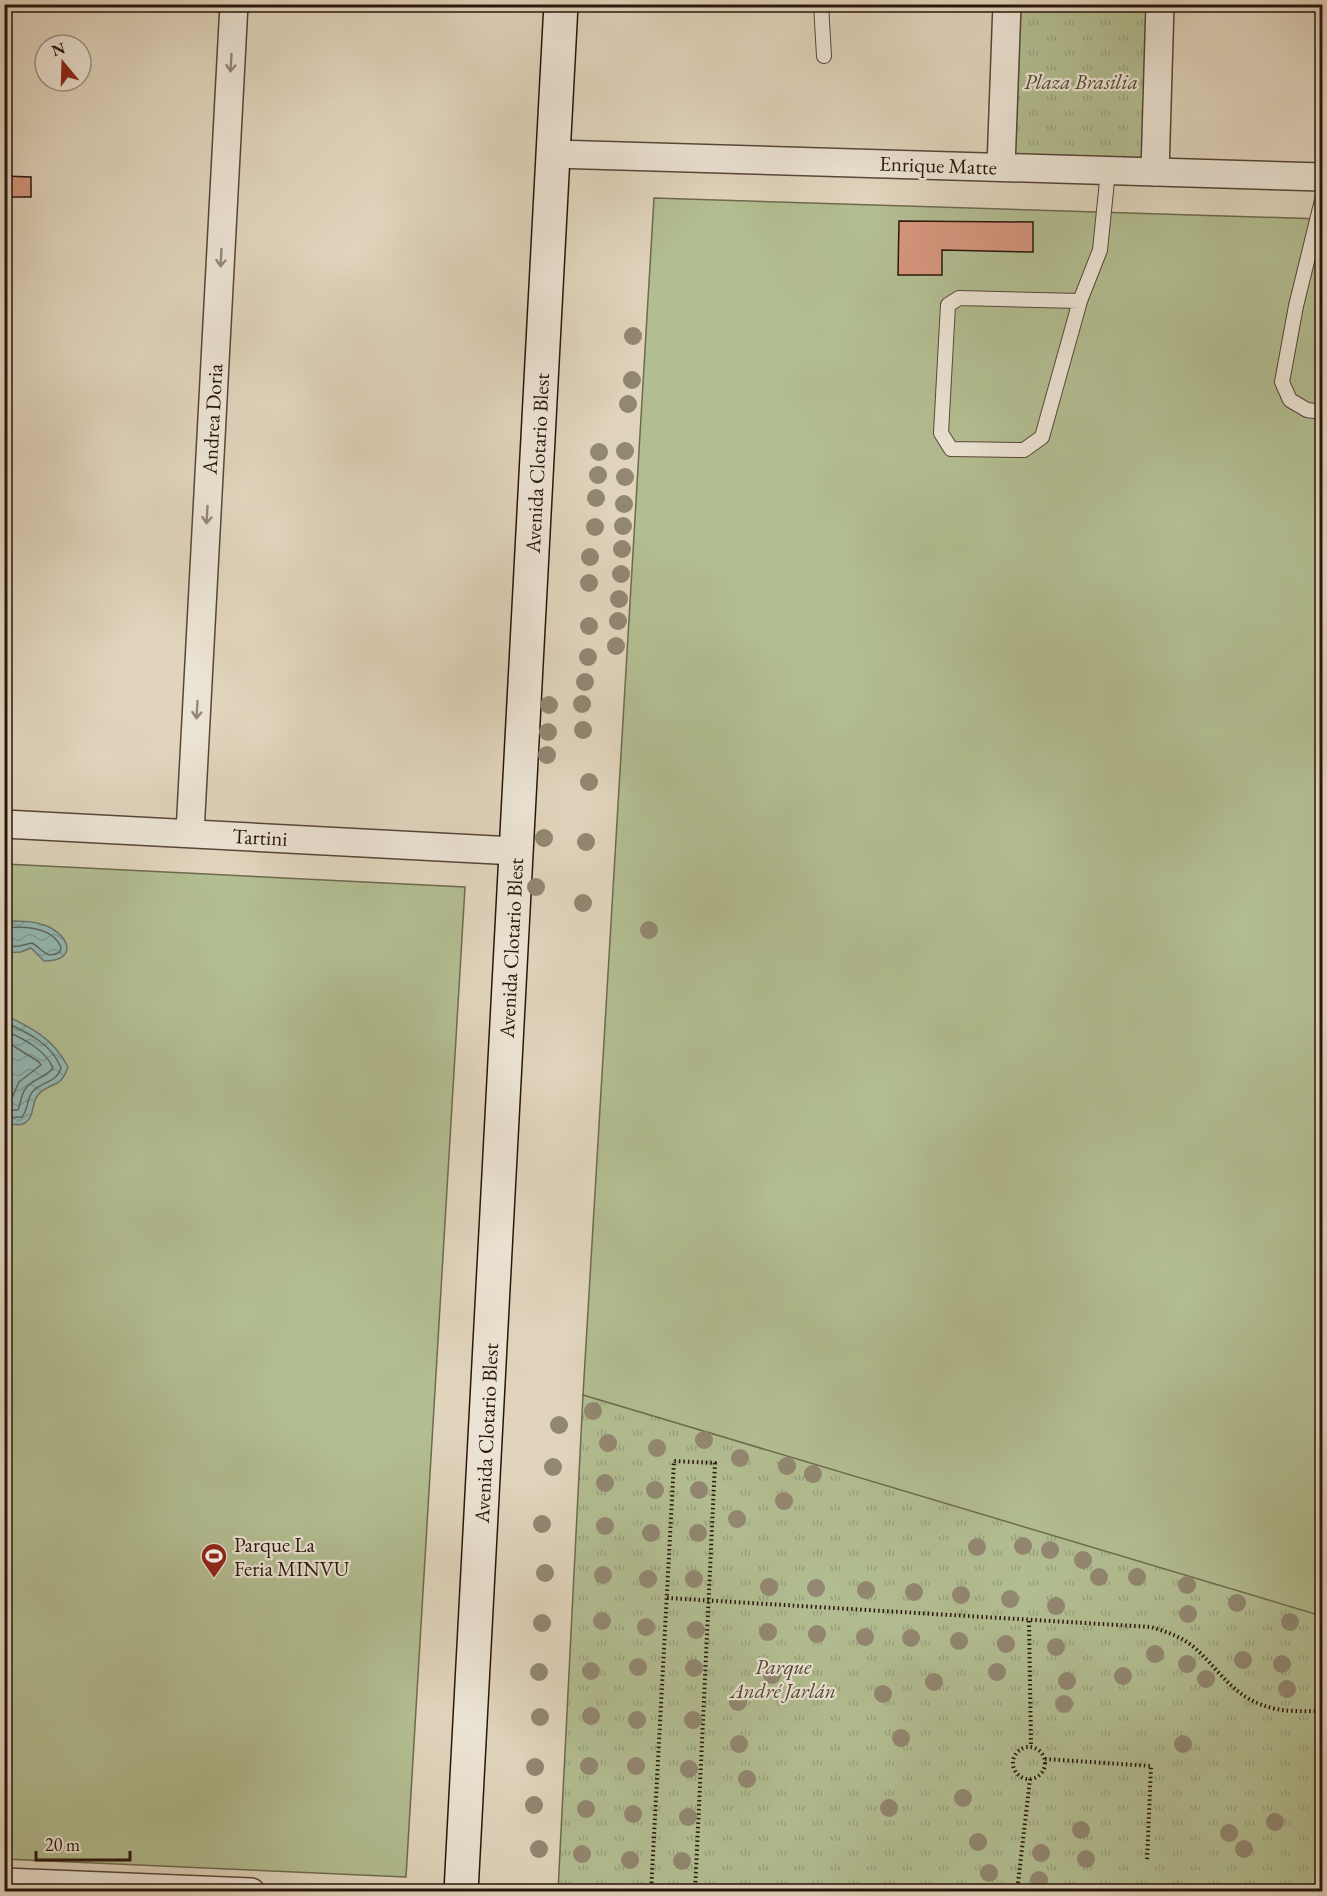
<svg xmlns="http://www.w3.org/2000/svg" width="1327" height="1896" viewBox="0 0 1327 1896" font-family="'EB Garamond',serif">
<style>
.grass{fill:#b2bd91;stroke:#6e6a4e;stroke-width:1.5}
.park{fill:url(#park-tufts);stroke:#6e6a4e;stroke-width:1.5}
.water{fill:url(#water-waves);stroke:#6a7770;stroke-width:1.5}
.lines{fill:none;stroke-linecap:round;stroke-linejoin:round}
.shore{stroke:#5f6760;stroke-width:1.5}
.building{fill:#d5967e;stroke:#2a160c;stroke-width:1.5}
.lane-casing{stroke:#584638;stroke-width:16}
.street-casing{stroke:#584638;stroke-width:30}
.secondary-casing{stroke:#2a160c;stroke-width:36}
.path{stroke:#2a160c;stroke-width:4;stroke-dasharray:1.5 3;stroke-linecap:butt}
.lane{stroke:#ebe3d3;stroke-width:14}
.street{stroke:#ebe3d3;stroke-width:27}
.secondary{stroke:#ebe3d3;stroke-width:33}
.tree{fill:#928771}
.oneway{stroke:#948779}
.labels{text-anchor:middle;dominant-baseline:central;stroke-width:4.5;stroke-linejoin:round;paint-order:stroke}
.park-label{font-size:21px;font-style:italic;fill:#534834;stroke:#ebe3d3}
.street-label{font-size:21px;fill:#2a160c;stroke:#ebe3d3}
.poi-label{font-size:21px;fill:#2a160c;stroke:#ebe3d3;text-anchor:start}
</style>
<defs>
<pattern id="park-tufts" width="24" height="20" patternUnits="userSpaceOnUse" patternTransform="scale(1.5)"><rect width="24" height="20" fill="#b2bd91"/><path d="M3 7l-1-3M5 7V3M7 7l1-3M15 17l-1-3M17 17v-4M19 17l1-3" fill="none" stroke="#99a27c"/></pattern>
<pattern id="water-waves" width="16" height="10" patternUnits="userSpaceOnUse" patternTransform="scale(1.5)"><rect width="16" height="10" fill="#94b8b3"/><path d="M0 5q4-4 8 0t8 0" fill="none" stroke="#809d99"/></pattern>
</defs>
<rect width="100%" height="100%" fill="#e0d4bc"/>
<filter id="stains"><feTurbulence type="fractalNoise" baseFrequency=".00333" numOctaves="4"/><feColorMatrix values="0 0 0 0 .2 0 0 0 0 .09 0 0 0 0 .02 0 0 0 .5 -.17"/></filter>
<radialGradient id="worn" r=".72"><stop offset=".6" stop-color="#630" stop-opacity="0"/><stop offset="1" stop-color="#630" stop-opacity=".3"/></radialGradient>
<g class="grass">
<polygon points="654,198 1322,219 1322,1699 583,1395"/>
<polygon points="5,864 465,887 406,1877 5,1859"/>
</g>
<g class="park">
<polygon points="1015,5 1151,5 1148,160 1009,157"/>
<polygon points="583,1395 1322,1616 1322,1891 558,1891"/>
</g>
<g class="water">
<path d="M9,921C22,921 35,921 47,926C71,937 77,961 44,961L31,948L21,952L5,953V923Z"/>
<path d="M5,1015C32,1028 54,1039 68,1067C60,1091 49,1081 38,1095C31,1103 35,1119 23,1124C18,1126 10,1124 5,1123Z"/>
</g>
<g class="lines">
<g class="shore">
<path d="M4,928C24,926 52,927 61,947L60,952C46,960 43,949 32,943L19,946L4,947"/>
<path d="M4,1022C27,1032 52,1044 61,1068C57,1082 44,1081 34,1090C26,1097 29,1109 22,1117L4,1118"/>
<path d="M4,1030C22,1038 46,1050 53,1068C46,1078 33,1078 26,1088C21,1094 21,1103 18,1110H4"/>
<polyline points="4,1040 39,1062 41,1065 19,1082 11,1100 4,1101"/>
</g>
</g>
<g class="building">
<polygon points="4,176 31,177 31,197 4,197"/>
<polygon points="899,221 1033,222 1033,252 942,250 942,275 898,275"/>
</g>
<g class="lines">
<g class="lane-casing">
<g id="lane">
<polyline points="821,4 824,56"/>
<polyline points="1322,200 1296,306 1282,382 1290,400 1307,410 1322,412"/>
<polyline points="1080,301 959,298 948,305 941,433 951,449 1024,450 1042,437 1080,301 1100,250 1108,171"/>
</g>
</g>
<g class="street-casing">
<g id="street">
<polyline points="554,154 1322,177"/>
<polyline points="1001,167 1007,4"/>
<polyline points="1155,172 1160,4"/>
<polyline points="4,824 516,851"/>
<polyline points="190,833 234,4"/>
<polyline points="4,1882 251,1892"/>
</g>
</g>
<g class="secondary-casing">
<polyline id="secondary" points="461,1892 561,4"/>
</g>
<g class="path">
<path d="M667,1598L1151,1627C1168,1632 1184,1638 1196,1649C1224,1675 1235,1700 1276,1709C1291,1712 1307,1711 1322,1711"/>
<polyline points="1029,1621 1031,1746"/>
<circle cx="1029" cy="1763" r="16"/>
<polyline points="1045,1759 1151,1766 1147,1862"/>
<polyline points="651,1892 674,1461 715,1463 695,1892"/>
<polyline points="1017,1892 1030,1779"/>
</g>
<use href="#lane" class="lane"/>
<use href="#street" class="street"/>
<use href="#secondary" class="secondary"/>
</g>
<g class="tree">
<circle cx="633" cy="336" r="9"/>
<circle cx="632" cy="380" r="9"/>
<circle cx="628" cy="404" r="9"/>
<circle cx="625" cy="451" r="9"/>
<circle cx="599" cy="452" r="9"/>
<circle cx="598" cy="475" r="9"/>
<circle cx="625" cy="477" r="9"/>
<circle cx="596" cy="498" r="9"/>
<circle cx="624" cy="504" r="9"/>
<circle cx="623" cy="526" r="9"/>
<circle cx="595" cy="527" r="9"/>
<circle cx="622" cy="549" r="9"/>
<circle cx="590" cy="557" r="9"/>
<circle cx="621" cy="574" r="9"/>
<circle cx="589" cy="583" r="9"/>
<circle cx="619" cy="599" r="9"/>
<circle cx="618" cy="621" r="9"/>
<circle cx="589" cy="626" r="9"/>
<circle cx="616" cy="646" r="9"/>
<circle cx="588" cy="657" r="9"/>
<circle cx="585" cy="682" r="9"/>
<circle cx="582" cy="704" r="9"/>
<circle cx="549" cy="705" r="9"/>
<circle cx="583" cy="730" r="9"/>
<circle cx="548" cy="732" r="9"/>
<circle cx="547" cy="755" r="9"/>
<circle cx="589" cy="782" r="9"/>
<circle cx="544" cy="838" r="9"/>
<circle cx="586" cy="842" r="9"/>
<circle cx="536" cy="887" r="9"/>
<circle cx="583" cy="903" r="9"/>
<circle cx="649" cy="930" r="9"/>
<circle cx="593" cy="1411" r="9"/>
<circle cx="559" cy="1425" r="9"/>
<circle cx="704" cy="1440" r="9"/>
<circle cx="608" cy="1443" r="9"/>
<circle cx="657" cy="1448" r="9"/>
<circle cx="740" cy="1458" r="9"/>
<circle cx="787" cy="1466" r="9"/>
<circle cx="553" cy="1467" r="9"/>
<circle cx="813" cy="1474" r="9"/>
<circle cx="605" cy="1483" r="9"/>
<circle cx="655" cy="1490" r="9"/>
<circle cx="699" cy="1490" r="9"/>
<circle cx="784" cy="1501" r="9"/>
<circle cx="737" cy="1519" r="9"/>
<circle cx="542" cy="1524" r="9"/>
<circle cx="605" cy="1526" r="9"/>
<circle cx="651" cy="1533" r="9"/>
<circle cx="698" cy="1533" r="9"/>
<circle cx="1023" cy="1546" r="9"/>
<circle cx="977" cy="1547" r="9"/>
<circle cx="1050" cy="1550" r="9"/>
<circle cx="1083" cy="1560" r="9"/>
<circle cx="545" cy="1573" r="9"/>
<circle cx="603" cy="1575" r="9"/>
<circle cx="1099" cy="1577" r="9"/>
<circle cx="1137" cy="1577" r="9"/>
<circle cx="648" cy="1579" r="9"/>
<circle cx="694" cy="1579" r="9"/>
<circle cx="1187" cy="1585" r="9"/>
<circle cx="769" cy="1587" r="9"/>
<circle cx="816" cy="1588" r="9"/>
<circle cx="866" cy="1590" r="9"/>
<circle cx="914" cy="1592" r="9"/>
<circle cx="961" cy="1595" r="9"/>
<circle cx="1010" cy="1599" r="9"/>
<circle cx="1237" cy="1603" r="9"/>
<circle cx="1056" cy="1606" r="9"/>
<circle cx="1188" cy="1614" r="9"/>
<circle cx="602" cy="1621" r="9"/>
<circle cx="1290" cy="1622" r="9"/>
<circle cx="542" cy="1623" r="9"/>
<circle cx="646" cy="1627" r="9"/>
<circle cx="696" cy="1630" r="9"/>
<circle cx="768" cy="1632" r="9"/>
<circle cx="817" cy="1634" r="9"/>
<circle cx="865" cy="1637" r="9"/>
<circle cx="911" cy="1638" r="9"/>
<circle cx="959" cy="1641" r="9"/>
<circle cx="1006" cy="1644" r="9"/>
<circle cx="1056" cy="1647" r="9"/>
<circle cx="1155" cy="1654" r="9"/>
<circle cx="1243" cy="1660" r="9"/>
<circle cx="1187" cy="1664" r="9"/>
<circle cx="1282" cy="1664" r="9"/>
<circle cx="638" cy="1667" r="9"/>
<circle cx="694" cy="1668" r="9"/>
<circle cx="591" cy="1671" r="9"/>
<circle cx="539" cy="1672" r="9"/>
<circle cx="997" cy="1672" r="9"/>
<circle cx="772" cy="1675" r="9"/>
<circle cx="1123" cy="1676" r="9"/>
<circle cx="1206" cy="1679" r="9"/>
<circle cx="1067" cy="1681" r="9"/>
<circle cx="934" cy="1682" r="9"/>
<circle cx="1287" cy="1689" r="9"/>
<circle cx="883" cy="1694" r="9"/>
<circle cx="738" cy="1702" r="9"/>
<circle cx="1064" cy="1704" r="9"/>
<circle cx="591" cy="1716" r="9"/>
<circle cx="540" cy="1717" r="9"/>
<circle cx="637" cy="1720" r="9"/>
<circle cx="693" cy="1720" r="9"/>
<circle cx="901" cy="1738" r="9"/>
<circle cx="739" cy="1744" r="9"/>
<circle cx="1183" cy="1744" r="9"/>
<circle cx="589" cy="1766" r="9"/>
<circle cx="636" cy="1766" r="9"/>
<circle cx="535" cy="1767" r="9"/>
<circle cx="689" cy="1769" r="9"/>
<circle cx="747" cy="1779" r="9"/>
<circle cx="963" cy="1798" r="9"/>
<circle cx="534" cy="1805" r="9"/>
<circle cx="889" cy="1808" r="9"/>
<circle cx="586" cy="1809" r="9"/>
<circle cx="633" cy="1814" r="9"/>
<circle cx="688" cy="1817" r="9"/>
<circle cx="1275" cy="1822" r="9"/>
<circle cx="1081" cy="1830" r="9"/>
<circle cx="1229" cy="1833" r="9"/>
<circle cx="978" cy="1842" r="9"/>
<circle cx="539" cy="1849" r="9"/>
<circle cx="1244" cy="1849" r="9"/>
<circle cx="1041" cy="1853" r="9"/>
<circle cx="582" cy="1854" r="9"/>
<circle cx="1086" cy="1859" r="9"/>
<circle cx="630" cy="1860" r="9"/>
<circle cx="682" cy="1861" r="9"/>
<circle cx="989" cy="1873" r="9"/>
<circle cx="1039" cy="1880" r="9"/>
</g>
<defs><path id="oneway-shaft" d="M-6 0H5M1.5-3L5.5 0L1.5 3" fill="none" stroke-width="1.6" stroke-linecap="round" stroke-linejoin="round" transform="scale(1.5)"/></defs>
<g class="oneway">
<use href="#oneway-shaft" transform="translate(231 63) rotate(93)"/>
<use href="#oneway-shaft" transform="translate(221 258) rotate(93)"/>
<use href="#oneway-shaft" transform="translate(207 515) rotate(93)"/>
<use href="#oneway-shaft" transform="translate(197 710) rotate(93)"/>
</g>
<defs>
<g id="stadium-pin" transform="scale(1.35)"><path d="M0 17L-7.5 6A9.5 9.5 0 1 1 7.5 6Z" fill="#8f2418" stroke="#ebe3d3"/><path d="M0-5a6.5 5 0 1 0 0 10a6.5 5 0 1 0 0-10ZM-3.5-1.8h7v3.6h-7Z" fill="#fff"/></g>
</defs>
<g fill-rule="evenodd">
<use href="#stadium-pin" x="214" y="1556"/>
</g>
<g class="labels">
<g class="park-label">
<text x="1081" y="81">Plaza Brasilia</text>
<text x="783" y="1666">Parque<tspan x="783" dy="24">André Jarlán</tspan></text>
</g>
<g class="street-label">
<text transform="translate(938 165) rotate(2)">Enrique Matte</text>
<text transform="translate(212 419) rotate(-87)">Andrea Doria</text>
<text transform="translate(537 463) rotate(-87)">Avenida Clotario Blest</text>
<text transform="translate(260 837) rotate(3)">Tartini</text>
<text transform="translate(511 948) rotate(-87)">Avenida Clotario Blest</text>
<text transform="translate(486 1433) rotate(-87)">Avenida Clotario Blest</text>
</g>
<g class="poi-label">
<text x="234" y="1544">Parque La<tspan x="234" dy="24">Feria MINVU</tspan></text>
</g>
</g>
<rect width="1327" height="1896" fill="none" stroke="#e0d4bc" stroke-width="24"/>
<rect x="6" y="6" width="1315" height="1884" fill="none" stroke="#2a160c" stroke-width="3"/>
<rect x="12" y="12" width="1303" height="1872" fill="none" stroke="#2a160c" stroke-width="1.5"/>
<g transform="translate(63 63) rotate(341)"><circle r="28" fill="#ebe3d3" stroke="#9e9183" stroke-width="1.5"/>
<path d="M0-4.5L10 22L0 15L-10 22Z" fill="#8f2418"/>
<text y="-9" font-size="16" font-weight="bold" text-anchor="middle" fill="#2a160c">N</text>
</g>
<path d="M36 1851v9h94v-9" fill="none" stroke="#2a160c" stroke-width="3"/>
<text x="45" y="1851" font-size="18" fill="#2a160c" stroke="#ebe3d3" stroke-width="4.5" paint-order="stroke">20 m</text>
<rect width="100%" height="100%" filter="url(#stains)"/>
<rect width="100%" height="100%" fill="url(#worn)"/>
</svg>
